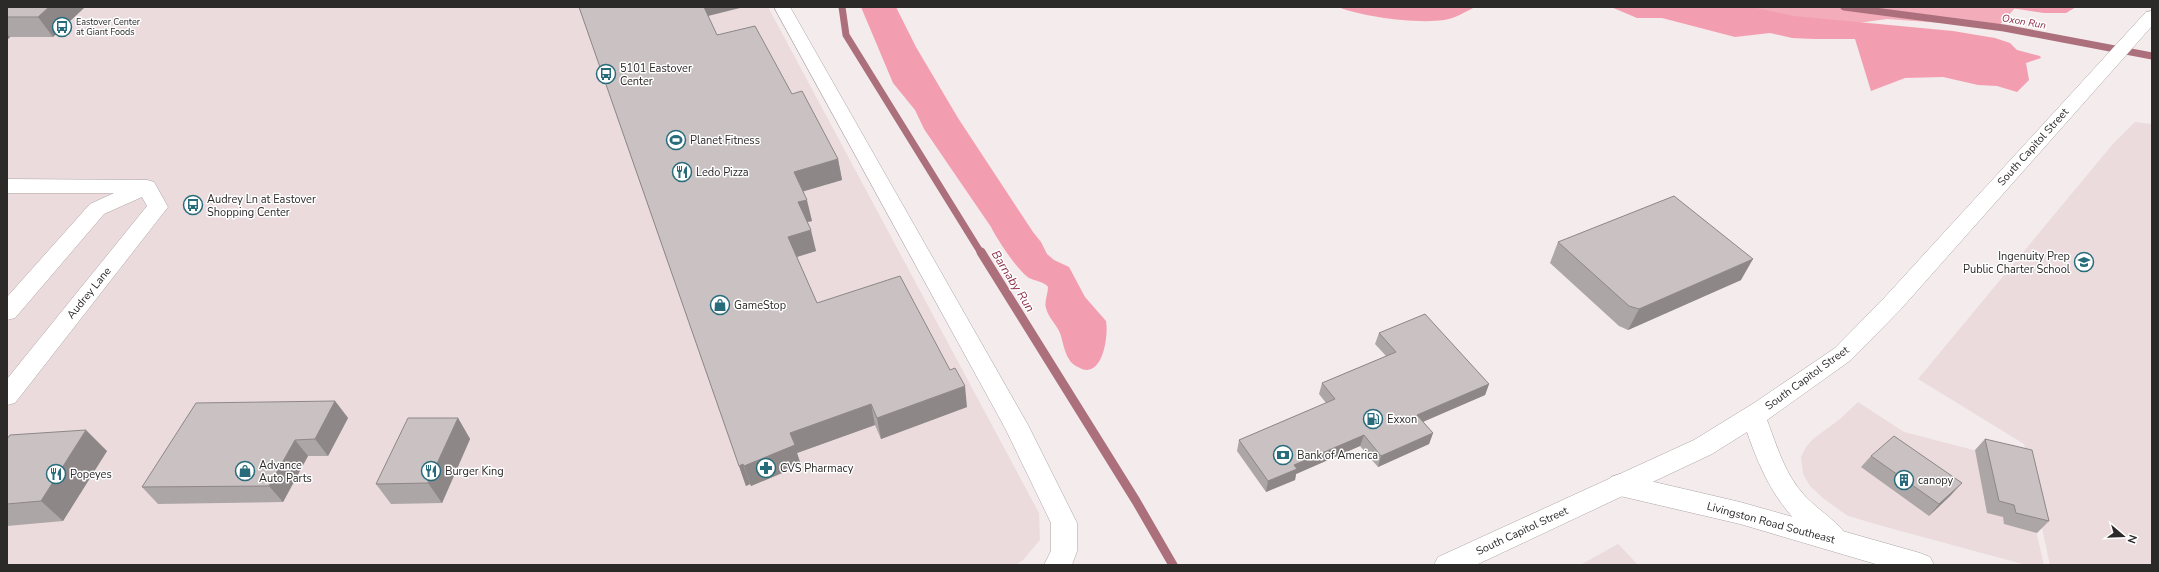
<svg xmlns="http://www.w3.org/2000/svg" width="2159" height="572" viewBox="0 0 2159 572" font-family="'Nunito Sans',sans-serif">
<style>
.built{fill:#ebdbdd}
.green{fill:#f2acba}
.forest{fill:#f39eb0}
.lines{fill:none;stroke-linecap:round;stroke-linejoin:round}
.stream-far1{stroke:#ab707c;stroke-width:7}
.stream{stroke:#ab707c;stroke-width:9}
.minor-casing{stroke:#ada5a6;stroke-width:1}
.major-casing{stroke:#ada5a6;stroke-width:1}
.minor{fill:#fff;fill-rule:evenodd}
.major{fill:#fff;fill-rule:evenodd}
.wall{fill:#ada6a7}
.shaded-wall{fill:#8d8788}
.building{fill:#c9c1c2;stroke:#8d8788}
.labels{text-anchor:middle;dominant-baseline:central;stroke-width:3;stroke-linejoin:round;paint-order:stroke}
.far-poi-label{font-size:9px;fill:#2c2929;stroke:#fff;text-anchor:start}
.far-water-label{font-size:10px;font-style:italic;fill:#8f2e4a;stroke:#fff}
.poi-label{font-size:11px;fill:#2c2929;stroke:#fff;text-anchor:start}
.street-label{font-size:11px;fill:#2c2929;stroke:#fff}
.water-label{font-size:12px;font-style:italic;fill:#8f2e4a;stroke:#fff}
</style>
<rect width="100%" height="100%" fill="#f4ebec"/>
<g class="built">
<polygon points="7,7 768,7 1039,513 1040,540 1023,560 1016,565 7,565"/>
<polygon points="2135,122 2152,124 2152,565 2050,565 2024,444 1918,379 2112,145"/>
<polygon points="1858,402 1904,432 2020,462 2044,565 2026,565 1886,527 1848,516 1824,499 1810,486 1803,474 1801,457 1806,447 1813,439 1840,419"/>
<polygon points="1618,544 1638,565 1580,565 1582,564"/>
</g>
<polygon class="green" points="1700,7 2016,7 1998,27 1887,19 1784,33"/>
<g class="forest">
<path d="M861,7H896L916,47L958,118L1033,232L1041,242L1047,254L1054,260L1069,267L1085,297L1106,321C1109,336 1102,382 1078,367C1075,366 1070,362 1069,359C1064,352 1063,341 1060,333C1056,324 1048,317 1046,308C1044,302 1048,294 1048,287C1045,282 1035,281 1029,278C1017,270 997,239 991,227L924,129L915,110L893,83Z"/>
<path d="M1338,7H1475C1465,12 1454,19 1444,20C1416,24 1363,17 1338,7Z"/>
<polygon points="1611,7 1752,7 1794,16 1953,31 1995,38 2010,43 2017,50 2040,56 2041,58 2026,63 2029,80 2017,92 1997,86 1978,85 1943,77 1905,78 1871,91 1855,39 1813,39 1792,38 1770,33 1735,37 1662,18 1637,18"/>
<polygon points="2004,7 2076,7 2066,13 2044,13"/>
</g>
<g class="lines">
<g class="stream-far1">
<polyline points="842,7 846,35 981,253"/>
<polyline points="1844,7 2004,28 2152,56"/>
</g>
<polyline class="stream" points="981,252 1136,501 1173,565"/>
<g class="minor-casing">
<g id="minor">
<polygon points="774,7 790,7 1028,425 1077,523 1077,551 1072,565 1044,565 1051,551 1051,523 1005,428"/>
<polygon points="7,179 147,180 154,182 168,207 15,403 7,405 7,379 147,206 142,197 104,214 15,318 7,320 7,297 90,204 114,193 7,193"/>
<polygon points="1620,474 1740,502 1920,553 1930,557 1934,565 1879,565 1740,524 1620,496 1611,493 1607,485 1611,477"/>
</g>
</g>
<g class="major-casing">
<path id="major" d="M2152,11V26L1901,309L1851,360L1767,420C1777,446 1785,475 1805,496C1819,511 1841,523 1850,541L1846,549C1830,555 1824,546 1812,536C1777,506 1762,475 1747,432L1712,454L1476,565H1434L1438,557L1694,440L1754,403L1835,348L1885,297L2146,12Z"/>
</g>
<use href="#minor" class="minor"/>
<use href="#major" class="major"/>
</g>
<g class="wall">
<polygon points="7,7 85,7 53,37 10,37 7,40"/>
<polygon points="579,7 708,16 717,35 792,94 838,159 842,180 803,191 812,221 807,222 816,251 797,257 817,303 967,407 881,439 875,425 797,453 801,465 751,486 750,484 746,486"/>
<polygon points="1558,242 1741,280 1628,330 1619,326 1550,263"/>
<polygon points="1379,333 1489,384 1485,395 1423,422 1433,433 1429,444 1378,467 1360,446 1296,474 1295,480 1266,492 1237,451 1239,440 1326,403 1319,394 1322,383 1386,356 1375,344"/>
<polygon points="335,401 348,418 328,456 308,456 283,502 158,504 142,487"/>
<polygon points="458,418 470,439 442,503 391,504 376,484"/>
<polygon points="7,439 107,451 63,521 7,526"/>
<polygon points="1985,439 2049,521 2037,533 2004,524 2003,517 1987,513 1975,450"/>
<polygon points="1871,456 1951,495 1929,516 1861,467"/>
</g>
<g class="shaded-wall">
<polygon points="49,7 85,7 53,37 38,17"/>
<polygon points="701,7 744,7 704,17"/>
<polygon points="7,34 10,37 7,40"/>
<polygon points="838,159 842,180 798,193 794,172"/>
<polygon points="807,200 812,221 803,223 798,202"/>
<polygon points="811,230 816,251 793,258 788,237"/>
<polygon points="1753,259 1741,280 1628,330 1639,309"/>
<polygon points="1489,384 1485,395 1413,426 1417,415"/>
<polygon points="965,386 967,407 881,439 877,418"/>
<polygon points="335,401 348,418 328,456 315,439"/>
<polygon points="871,404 875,425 797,453 801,465 751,486 744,466 790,433"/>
<polygon points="458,418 470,439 442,503 428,483"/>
<polygon points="86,430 107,451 63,521 41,501"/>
<polygon points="1433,433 1429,444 1378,467 1381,456"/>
<polygon points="1364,435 1360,446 1296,474 1295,480 1266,492 1268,481 1294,465"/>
<polygon points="295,440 308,456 283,502 269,486"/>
<polygon points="743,464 750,484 746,486 739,466"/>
<polygon points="1962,483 1951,495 1929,516 1939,504"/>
</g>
<g class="building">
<polygon points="7,7 49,7 38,17 7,17"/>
<polygon points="579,7 704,7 717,35 755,26 792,94 802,91 838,159 794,172 807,200 798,202 811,230 788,237 817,303 900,276 950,370 955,368 965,386 877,418 871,404 790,433 795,445 744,466 743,464 739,466"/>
<polygon points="1674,196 1753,259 1639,309 1629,306 1558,242"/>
<polygon points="1425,314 1489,384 1417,415 1433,433 1381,456 1364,435 1294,465 1297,469 1268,481 1239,440 1335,399 1322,383 1396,352 1379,333"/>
<polygon points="335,401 315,439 295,440 269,486 142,487 196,403"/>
<polygon points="408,418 458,418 428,483 376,484"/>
<polygon points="86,430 41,501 7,504 7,439 10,435"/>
<polygon points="1894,436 1962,483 1939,504 1871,456"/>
<polygon points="1985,439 2032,450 2049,521 2016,513 2014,505 1999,501"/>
</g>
<defs>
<g id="bus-ring" transform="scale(1)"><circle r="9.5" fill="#fff" stroke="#286c7c" stroke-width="1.5"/><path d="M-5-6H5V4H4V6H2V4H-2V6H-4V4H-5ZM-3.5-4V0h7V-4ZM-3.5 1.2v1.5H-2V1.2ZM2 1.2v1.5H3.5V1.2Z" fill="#286c7c"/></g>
<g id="stadium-ring" transform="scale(1)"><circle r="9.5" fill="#fff" stroke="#286c7c" stroke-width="1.5"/><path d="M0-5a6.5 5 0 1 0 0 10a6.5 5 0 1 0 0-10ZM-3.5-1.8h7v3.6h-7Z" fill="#286c7c"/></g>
<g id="restaurant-ring" transform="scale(1)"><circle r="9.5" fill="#fff" stroke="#286c7c" stroke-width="1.5"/><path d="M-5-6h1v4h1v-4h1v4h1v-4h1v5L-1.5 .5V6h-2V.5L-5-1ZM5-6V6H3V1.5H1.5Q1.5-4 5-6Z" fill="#286c7c"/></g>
<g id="school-ring" transform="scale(1)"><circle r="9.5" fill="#fff" stroke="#286c7c" stroke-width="1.5"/><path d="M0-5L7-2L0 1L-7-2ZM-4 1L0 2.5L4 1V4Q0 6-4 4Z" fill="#286c7c"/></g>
<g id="shop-ring" transform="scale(1)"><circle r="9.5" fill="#fff" stroke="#286c7c" stroke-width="1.5"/><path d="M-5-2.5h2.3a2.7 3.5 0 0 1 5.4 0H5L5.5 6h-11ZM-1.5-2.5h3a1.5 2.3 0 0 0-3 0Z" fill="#286c7c"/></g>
<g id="fuel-ring" transform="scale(1)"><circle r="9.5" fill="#fff" stroke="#286c7c" stroke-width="1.5"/><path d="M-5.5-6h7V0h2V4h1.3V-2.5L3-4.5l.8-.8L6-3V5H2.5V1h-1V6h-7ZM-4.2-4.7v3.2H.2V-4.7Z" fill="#286c7c"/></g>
<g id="bank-ring" transform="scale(1)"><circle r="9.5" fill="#fff" stroke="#286c7c" stroke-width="1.5"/><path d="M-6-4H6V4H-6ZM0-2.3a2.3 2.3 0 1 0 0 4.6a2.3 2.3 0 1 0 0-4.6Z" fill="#286c7c"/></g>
<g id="pharmacy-ring" transform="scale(1)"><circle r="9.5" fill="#fff" stroke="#286c7c" stroke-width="1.5"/><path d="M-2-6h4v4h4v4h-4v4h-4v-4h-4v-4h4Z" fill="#286c7c"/></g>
<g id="building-ring" transform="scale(1)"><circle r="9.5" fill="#fff" stroke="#286c7c" stroke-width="1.5"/><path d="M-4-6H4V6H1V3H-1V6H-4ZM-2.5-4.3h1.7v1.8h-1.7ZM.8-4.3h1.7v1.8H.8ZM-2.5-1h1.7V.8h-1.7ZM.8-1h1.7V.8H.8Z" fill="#286c7c"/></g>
</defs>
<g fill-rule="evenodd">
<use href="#bus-ring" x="62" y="27"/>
<use href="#bus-ring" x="606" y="74"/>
<use href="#stadium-ring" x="676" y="140"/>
<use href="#restaurant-ring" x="682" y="172"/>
<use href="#bus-ring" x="193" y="205"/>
<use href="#school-ring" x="2084" y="262"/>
<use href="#shop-ring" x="720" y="305"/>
<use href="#fuel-ring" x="1373" y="419"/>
<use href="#bank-ring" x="1283" y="455"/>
<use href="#pharmacy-ring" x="766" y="468"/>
<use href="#shop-ring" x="245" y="471"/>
<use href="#restaurant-ring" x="431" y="471"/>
<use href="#restaurant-ring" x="56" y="474"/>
<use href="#building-ring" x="1904" y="480"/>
</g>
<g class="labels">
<g class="far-poi-label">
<text x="76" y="22">Eastover Center<tspan x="76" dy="10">at Giant Foods</tspan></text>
</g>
<g class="far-water-label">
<text transform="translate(2024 22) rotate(10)">Oxon Run</text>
</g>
<g class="poi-label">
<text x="620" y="68">5101 Eastover<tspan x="620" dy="13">Center</tspan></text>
<text x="690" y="140">Planet Fitness</text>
<text x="696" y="172">Ledo Pizza</text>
<text x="207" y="199">Audrey Ln at Eastover<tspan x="207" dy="13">Shopping Center</tspan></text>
<text x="2070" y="256" text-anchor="end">Ingenuity Prep<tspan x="2070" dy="13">Public Charter School</tspan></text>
<text x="734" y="305">GameStop</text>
<text x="1387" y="419">Exxon</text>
<text x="1297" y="455">Bank of America</text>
<text x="259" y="465">Advance<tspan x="259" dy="13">Auto Parts</tspan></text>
<text x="780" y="468">CVS Pharmacy</text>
<text x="445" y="471">Burger King</text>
<text x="70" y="474">Popeyes</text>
<text x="1918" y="480">canopy</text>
</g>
<g class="street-label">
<text transform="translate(2033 147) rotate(-48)">South Capitol Street</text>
<text transform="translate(89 293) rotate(-51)">Audrey Lane</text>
<text transform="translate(1807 378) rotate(-36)">South Capitol Street</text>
<text transform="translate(1771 523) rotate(15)">Livingston Road Southeast</text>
<text transform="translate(1522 531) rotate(-25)">South Capitol Street</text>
</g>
<g class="water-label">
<text transform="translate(1013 281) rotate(58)">Barnaby Run</text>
</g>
</g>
<rect width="2159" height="572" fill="none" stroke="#2c2929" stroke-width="16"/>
<g transform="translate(2123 536) rotate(109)" stroke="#ffffff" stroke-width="3" paint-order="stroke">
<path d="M0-3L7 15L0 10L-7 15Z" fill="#2c2929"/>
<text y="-6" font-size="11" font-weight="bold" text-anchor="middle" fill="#2c2929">N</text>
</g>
</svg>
